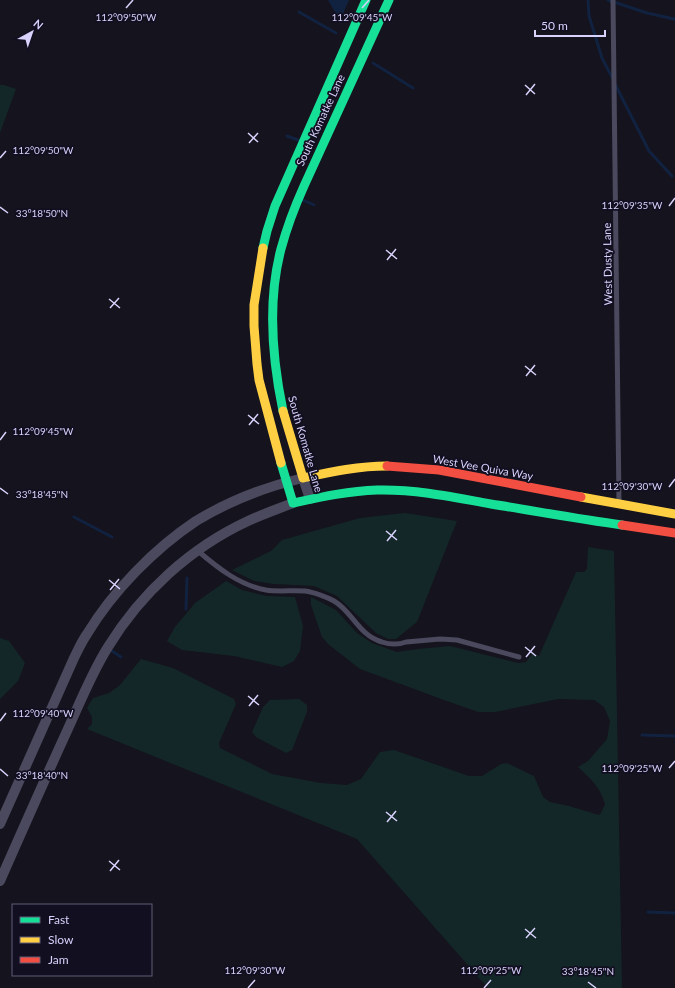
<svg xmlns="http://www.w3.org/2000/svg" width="675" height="988" viewBox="0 0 675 988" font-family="Lato,sans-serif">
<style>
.green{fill:#132728}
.water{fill:#112240}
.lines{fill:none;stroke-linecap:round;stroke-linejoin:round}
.stream{stroke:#112240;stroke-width:3}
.lane{stroke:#4a495d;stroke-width:5}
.street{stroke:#4a495d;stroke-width:10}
.fast{stroke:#16e098;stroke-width:9}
.slow{stroke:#ffcf43;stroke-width:9}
.jam{stroke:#f24e42;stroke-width:9}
.ticks{fill:none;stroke:#d8d2fc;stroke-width:1.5}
.labels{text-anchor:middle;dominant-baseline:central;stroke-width:3.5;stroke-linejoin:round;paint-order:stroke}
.street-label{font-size:11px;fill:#d8d2fc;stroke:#120f21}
.ticks-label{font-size:10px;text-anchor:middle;fill:#d8d2fc;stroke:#120f21;stroke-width:3.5;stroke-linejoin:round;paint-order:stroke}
</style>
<rect width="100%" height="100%" fill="#15131d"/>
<g class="green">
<polygon points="0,85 4,85 16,89 0,133"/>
<polygon points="405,513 457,521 417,622 396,639 388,639 376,633 337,596 314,586 274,584 254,581 232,570 271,551 282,540 360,518"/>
<path d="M588,547L614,551L622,988H488L357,839L87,729L92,724V717L87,708L93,698L109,693L120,685L141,659L173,668L234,699L236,704L219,743L220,748L272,774L321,783L347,785L361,779L380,752L394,750L469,776H482L501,764L507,763L534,776L543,797L550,802L569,806L599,815L601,813L605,804C600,787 591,779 578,767L588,761L607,739L610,721L604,707L594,700L558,699L495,712H478L444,700L360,669L328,644L322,637L311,605V597L336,610L357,633L372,643L397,652L418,649L450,646L518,663L526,662L532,654L539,656L576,572H584L587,569Z"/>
<polygon points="226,581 242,590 266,596 295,597 303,626 300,651 294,661 282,667 234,656 182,650 167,641 175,627 195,603"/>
<polygon points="0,638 9,641 25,663 18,681 0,699"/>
<polygon points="299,699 307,705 307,712 292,750 286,753 256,737 252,732 263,707 270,700"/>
</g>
<polygon class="water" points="328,0 349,0 340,21"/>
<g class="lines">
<g class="stream">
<polyline points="588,0 589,16 602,58 613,79"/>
<polyline points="608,0 647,13 674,19"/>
<polyline points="299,12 336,33"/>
<polyline points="373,63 413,88"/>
<polyline points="615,84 649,151 672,176"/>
<polyline points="287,136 298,140"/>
<polyline points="303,200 314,205"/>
<polyline points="74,517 112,537"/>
<polyline points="186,609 187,578"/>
<polyline points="112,651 121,657"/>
<polyline points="642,735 675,736"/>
<polyline points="648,912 675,913"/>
</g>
<g class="lane">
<polyline points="613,0 619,503"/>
<path d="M198,551C218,568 239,585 266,590C279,592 292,590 305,591C313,592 327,597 334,601C353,612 358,635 382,642C391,645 398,645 406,642L440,639L457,640L519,657"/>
</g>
<g class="street">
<path d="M0,824L74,658C78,650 82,641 87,634C113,591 154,549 196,521C229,501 265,487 303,478L310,499"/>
<path d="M0,881C22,831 44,781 67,731C80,703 91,674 108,647C141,593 190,548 248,521C263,514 278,509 293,503"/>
</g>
<g class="fast">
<polyline points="263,248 267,231 275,206 366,0"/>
<path d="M283,411C272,358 267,302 281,249C287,227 295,206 304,186L389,0"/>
<path d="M281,463L293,503C321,497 348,491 377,490C415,489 453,497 491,504C535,511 578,519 622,525"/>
</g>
<g class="slow">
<polyline points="263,248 254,305 254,326 257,364 259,380 281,463"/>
<path d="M283,411L303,478C331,472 358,466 387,466"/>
<polyline points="581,497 675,514"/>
</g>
<g class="jam">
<polyline points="387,466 439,470 581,497"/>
<polyline points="622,525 675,533"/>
</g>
</g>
<path class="ticks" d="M126,8L133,0M362,8L369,0M525,85L535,94M526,95L535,84M248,133L258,142M249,143L258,133M0,158L6,151M669,206L675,198M0,207L8,213M386,250L397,259M387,260L396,249M109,299L120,308M110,308L119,298M525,366L536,375M526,376L535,365M248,415L259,424M249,425L258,414M0,440L6,432M669,487L675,479M0,488L8,494M386,531L397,540M387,541L396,530M109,580L120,589M110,590L119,579M525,647L536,656M526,657L535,646M248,696L259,705M249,706L258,695M0,721L6,713M669,768L675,761M0,769L8,776M386,812L397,821M387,822L396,811M109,861L120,870M110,871L119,860M525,929L536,938M526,938L535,928M588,982L596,988M248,988L255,980M484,988L491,980"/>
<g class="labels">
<g class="street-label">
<text transform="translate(320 120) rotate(-65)">South Komatke Lane</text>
<text transform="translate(607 264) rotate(-91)">West Dusty Lane</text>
<text transform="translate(306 444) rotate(74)">South Komatke Lane</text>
<text transform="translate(483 467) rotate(10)">West Vee Quiva Way</text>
</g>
</g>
<g class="ticks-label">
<text x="126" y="21">112°09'50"W</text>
<text x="362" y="21">112°09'45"W</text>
<text x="43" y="154">112°09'50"W</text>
<text x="632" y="209">112°09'35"W</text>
<text x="42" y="217">33°18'50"N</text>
<text x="43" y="435">112°09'45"W</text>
<text x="632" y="490">112°09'30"W</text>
<text x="42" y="498">33°18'45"N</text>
<text x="43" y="717">112°09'40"W</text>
<text x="632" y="772">112°09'25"W</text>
<text x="42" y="779">33°18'40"N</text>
<text x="255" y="974">112°09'30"W</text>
<text x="491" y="974">112°09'25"W</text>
<text x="588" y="975">33°18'45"N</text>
</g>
<rect x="12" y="904" width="140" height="72" fill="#120f21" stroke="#615d79"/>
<rect x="20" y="917" width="20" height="6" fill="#16e098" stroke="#615d79"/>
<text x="48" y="924" font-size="12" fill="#d8d2fc">Fast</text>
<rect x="20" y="937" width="20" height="6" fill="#ffcf43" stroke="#615d79"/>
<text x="48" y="944" font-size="12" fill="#d8d2fc">Slow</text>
<rect x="20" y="957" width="20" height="6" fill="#f24e42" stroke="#615d79"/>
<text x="48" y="964" font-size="12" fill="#d8d2fc">Jam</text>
<g transform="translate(32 32) rotate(40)" stroke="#120f21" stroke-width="3" paint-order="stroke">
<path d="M0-3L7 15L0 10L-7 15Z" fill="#d8d2fc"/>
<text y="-6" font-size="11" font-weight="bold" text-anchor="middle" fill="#d8d2fc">N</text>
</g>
<path d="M535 30v6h70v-6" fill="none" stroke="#d8d2fc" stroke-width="2"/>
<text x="541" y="30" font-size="12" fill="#d8d2fc" stroke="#120f21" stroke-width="3" paint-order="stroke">50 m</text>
</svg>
